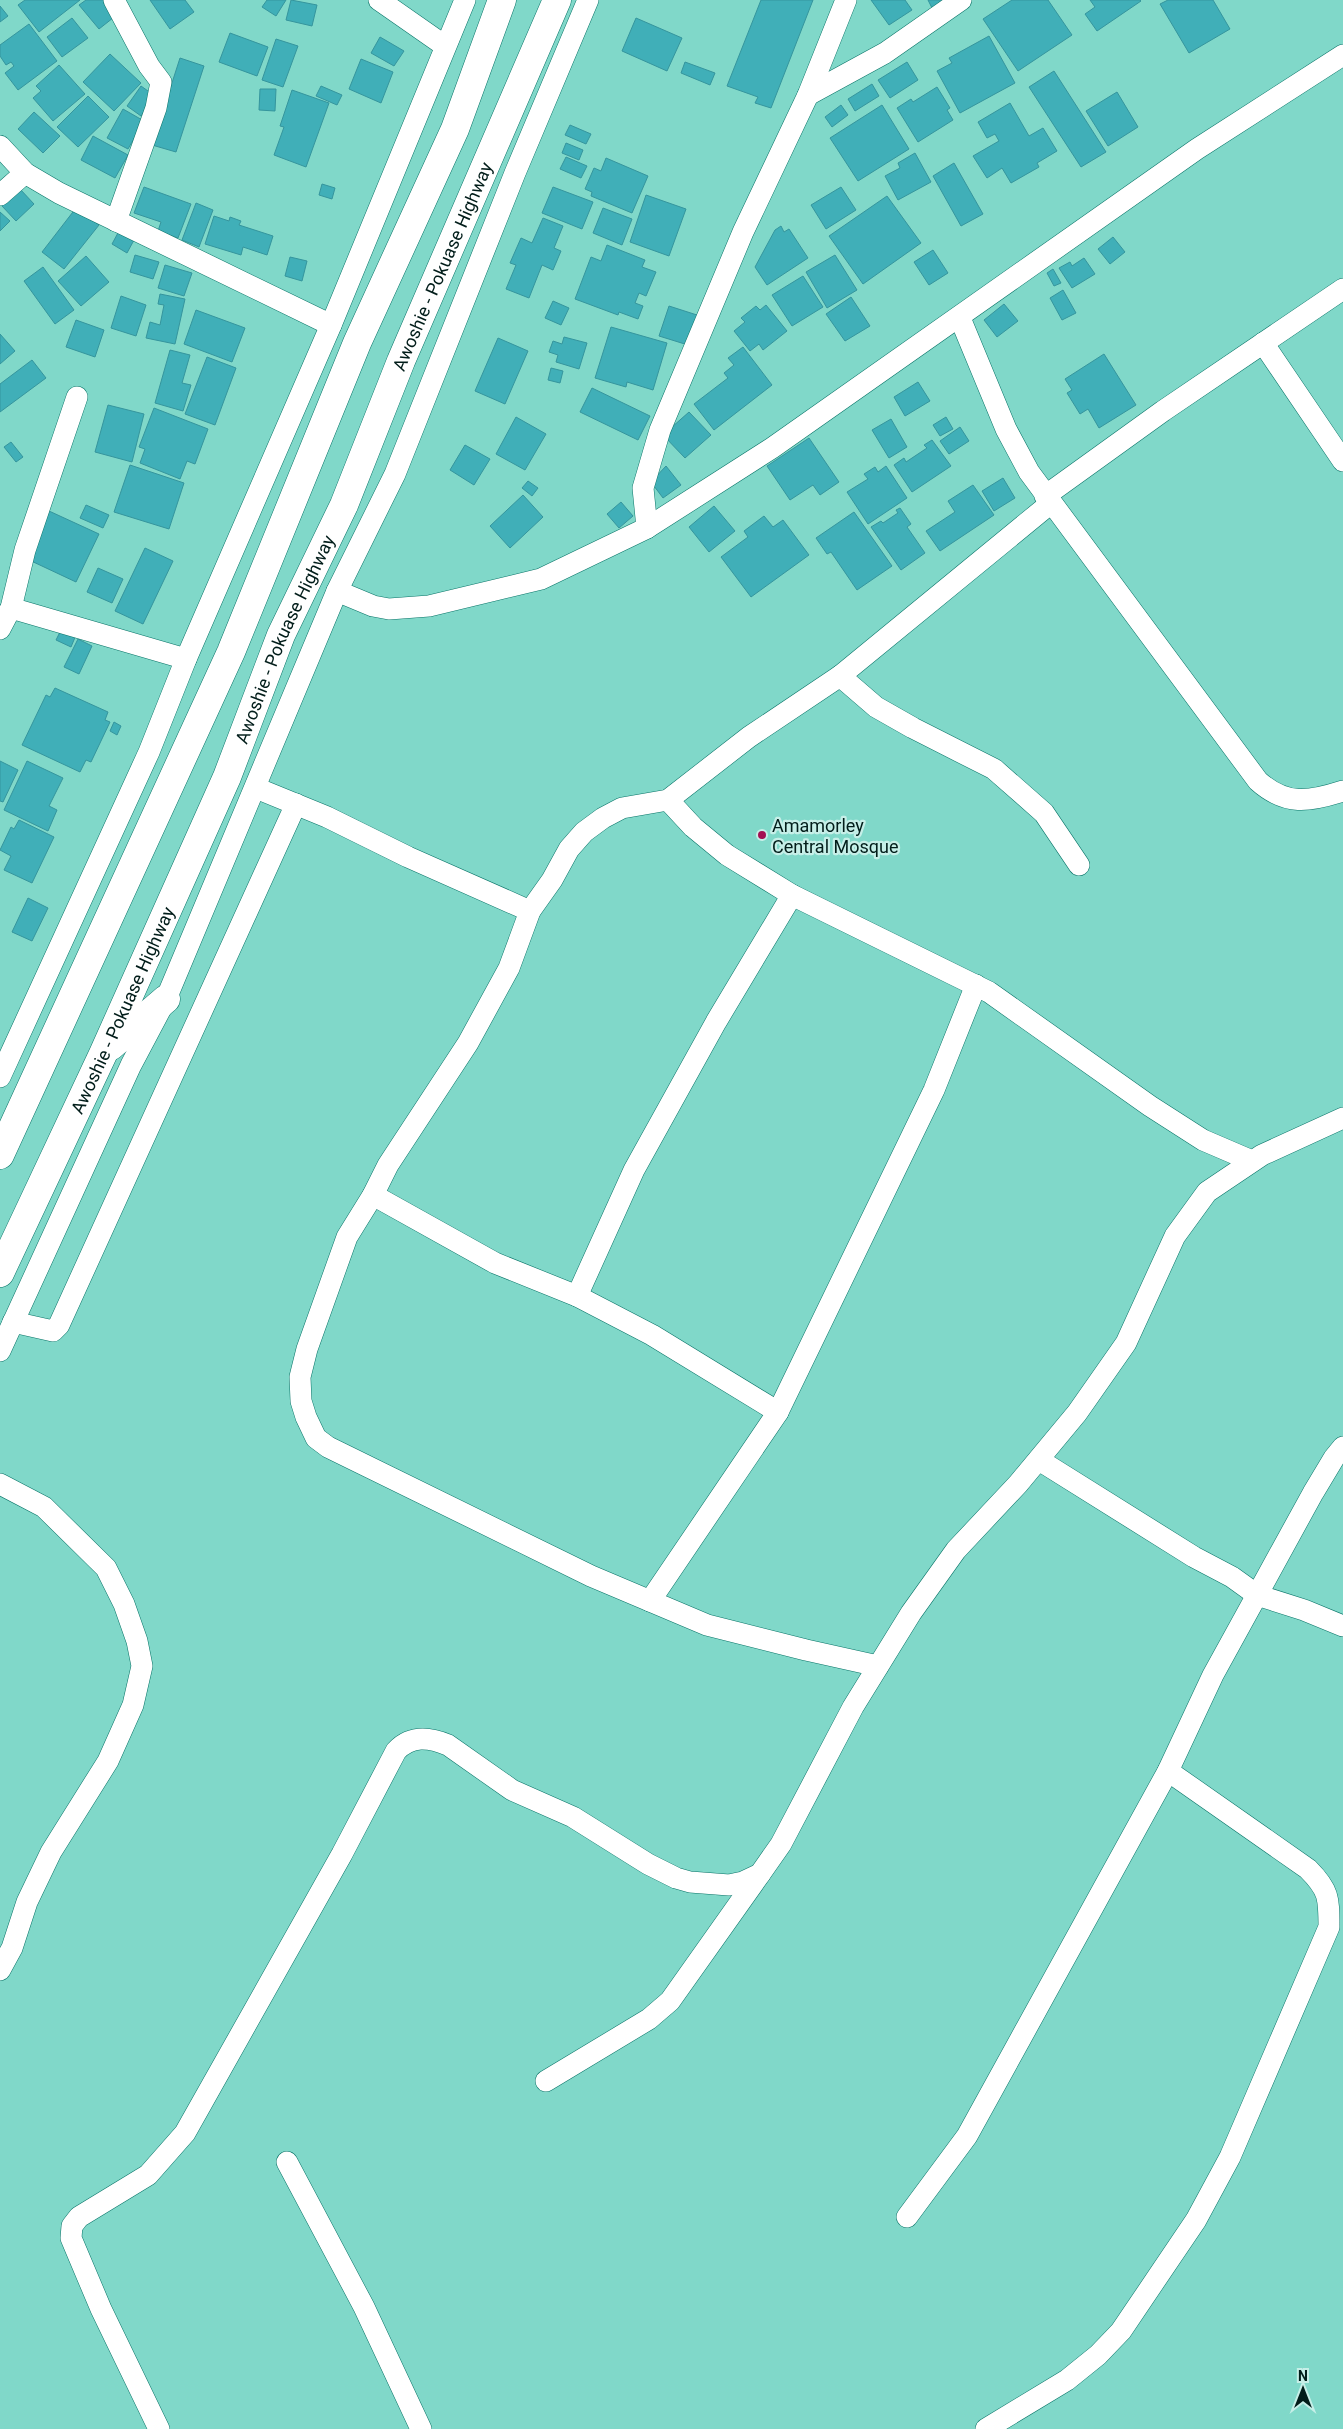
<svg xmlns="http://www.w3.org/2000/svg" width="1343" height="2429" viewBox="0 0 1343 2429" font-family="Roboto,sans-serif">
<style>
.building{fill:#40afb8;stroke:#35959d}
.lines{fill:none;stroke-linecap:round;stroke-linejoin:round}
.minor-casing{stroke:#087468;stroke-width:22}
.major-casing{stroke:#087468;stroke-width:29}
.minor{stroke:#fff;stroke-width:21}
.major{stroke:#fff;stroke-width:28}
.poi-dot{fill:#a31052;stroke:#c6efe8;stroke-width:2}
.labels{text-anchor:middle;dominant-baseline:central;stroke-width:4.5;stroke-linejoin:round;paint-order:stroke}
.street-label{font-size:18px;fill:#021d1a;stroke:#c6efe8}
.poi-label{font-size:18px;fill:#021d1a;stroke:#c6efe8;text-anchor:start}
</style>
<rect width="100%" height="100%" fill="#80d8c9"/>
<g class="building">
<polygon points="25,0 80,0 39,32 18,5"/>
<polygon points="86,0 106,0 118,14 99,29 79,5"/>
<polygon points="150,0 185,0 194,12 170,29"/>
<polygon points="267,0 286,0 276,16 262,7"/>
<polygon points="291,0 317,5 312,26 286,20"/>
<polygon points="761,0 813,0 771,108 755,103 758,97 727,86"/>
<polygon points="871,0 905,0 912,10 889,25"/>
<polygon points="928,0 949,0 932,8"/>
<polygon points="1012,0 1048,0 1072,35 1018,71 983,19"/>
<polygon points="1090,0 1140,0 1141,1 1097,31 1085,14 1095,7"/>
<polygon points="1168,0 1213,0 1230,29 1189,53 1160,4"/>
<polygon points="0,6 8,16 0,22"/>
<polygon points="72,18 88,38 62,57 47,37"/>
<polygon points="636,18 682,38 667,71 622,51"/>
<polygon points="29,24 57,61 18,90 5,73 14,66 11,62 6,65 0,56 0,45"/>
<polygon points="230,33 268,47 257,76 219,62"/>
<polygon points="989,36 1015,83 960,113 937,71 952,63 949,58"/>
<polygon points="380,37 404,51 394,66 371,53"/>
<polygon points="276,39 298,46 283,87 262,80"/>
<polygon points="110,54 141,83 114,111 83,82"/>
<polygon points="180,58 204,66 176,152 152,145"/>
<polygon points="361,59 393,72 381,103 349,89"/>
<polygon points="685,62 715,73 710,85 681,73"/>
<polygon points="907,62 918,80 890,98 878,80"/>
<polygon points="59,65 85,94 53,121 33,98 41,91 36,86"/>
<polygon points="1054,71 1106,152 1081,167 1029,87"/>
<polygon points="872,84 879,96 855,111 848,99"/>
<polygon points="141,86 155,96 141,116 127,106"/>
<polygon points="321,86 342,95 337,105 316,96"/>
<polygon points="937,87 950,108 947,110 953,120 918,142 897,108 911,99 913,102"/>
<polygon points="260,89 276,89 275,111 259,110"/>
<polygon points="292,90 329,103 306,167 274,155 284,127 280,126"/>
<polygon points="1117,92 1138,127 1108,146 1086,111"/>
<polygon points="88,96 109,117 78,147 57,127"/>
<polygon points="1010,103 1029,136 1043,128 1057,151 1037,163 1039,167 1011,183 1002,168 987,178 973,156 999,141 995,134 987,138 978,122"/>
<polygon points="841,105 848,115 832,127 825,117"/>
<polygon points="882,105 909,149 858,181 830,138"/>
<polygon points="123,109 144,121 128,149 107,138"/>
<polygon points="34,112 60,136 43,153 18,129"/>
<polygon points="570,125 591,134 586,144 565,135"/>
<polygon points="93,136 128,155 115,178 81,160"/>
<polygon points="566,143 583,150 579,160 562,153"/>
<polygon points="915,153 931,182 898,200 885,176 900,168 898,163"/>
<polygon points="566,157 587,166 581,178 560,169"/>
<polygon points="606,158 648,176 632,213 591,196 592,192 585,189 594,168 601,171"/>
<polygon points="954,163 983,214 961,226 933,176"/>
<polygon points="322,184 335,188 332,199 319,195"/>
<polygon points="144,187 191,204 178,238 158,231 161,222 134,213"/>
<polygon points="553,187 593,202 582,229 542,213"/>
<polygon points="841,187 856,210 826,229 811,205"/>
<polygon points="20,189 34,204 16,221 2,206"/>
<polygon points="646,195 686,209 669,256 630,242"/>
<polygon points="887,196 921,243 863,284 829,236"/>
<polygon points="196,203 213,210 199,247 182,240"/>
<polygon points="76,208 99,225 64,269 42,252"/>
<polygon points="603,208 632,219 622,245 593,233"/>
<polygon points="0,212 10,221 0,231"/>
<polygon points="214,216 229,221 230,217 241,221 239,225 273,236 267,255 243,247 241,255 205,244"/>
<polygon points="543,218 563,226 554,248 561,251 553,270 542,265 529,298 506,289 516,265 510,263 521,238 532,243"/>
<polygon points="781,226 784,232 789,229 808,258 767,285 755,267 775,230"/>
<polygon points="119,231 134,240 127,253 112,244"/>
<polygon points="1113,237 1125,252 1110,264 1098,249"/>
<polygon points="607,245 645,260 642,267 656,272 646,296 639,293 635,303 643,306 638,319 619,312 618,315 575,299 591,257 601,261"/>
<polygon points="933,250 948,273 929,285 914,262"/>
<polygon points="135,255 159,262 153,279 130,272"/>
<polygon points="835,255 857,290 827,308 806,272"/>
<polygon points="86,256 109,282 81,306 58,281"/>
<polygon points="290,257 307,261 302,281 285,276"/>
<polygon points="1084,258 1095,274 1072,288 1059,268 1070,262 1072,266"/>
<polygon points="165,265 192,273 184,296 158,288"/>
<polygon points="43,267 74,310 55,324 24,281"/>
<polygon points="1053,269 1061,283 1054,286 1047,273"/>
<polygon points="803,276 823,307 792,326 772,295"/>
<polygon points="1063,290 1076,313 1062,320 1050,298"/>
<polygon points="160,294 185,299 175,344 146,338 150,322 160,325 164,305 158,304"/>
<polygon points="121,296 146,305 136,336 111,328"/>
<polygon points="851,297 870,326 845,341 826,314"/>
<polygon points="553,301 569,308 561,325 545,318"/>
<polygon points="1004,304 1018,321 997,337 984,320"/>
<polygon points="766,305 787,331 763,350 759,344 750,351 734,331 745,322 741,318 756,306 760,310"/>
<polygon points="669,306 697,315 688,345 659,336"/>
<polygon points="196,310 245,328 232,362 184,344"/>
<polygon points="76,320 104,330 95,357 66,347"/>
<polygon points="611,327 667,343 653,390 627,382 626,387 595,378"/>
<polygon points="0,334 15,351 0,364"/>
<polygon points="564,337 587,343 579,369 556,362 558,355 549,352 553,341 562,344"/>
<polygon points="498,338 528,351 505,404 475,391"/>
<polygon points="743,347 772,385 714,430 694,404 728,378 724,373 734,365 728,358"/>
<polygon points="170,350 190,355 182,383 191,385 183,411 155,403"/>
<polygon points="1104,354 1136,405 1099,428 1088,409 1080,414 1067,393 1072,390 1065,379"/>
<polygon points="207,357 236,368 215,425 185,414"/>
<polygon points="32,360 46,378 0,412 0,384"/>
<polygon points="551,368 563,371 560,383 548,380"/>
<polygon points="918,382 930,401 905,416 894,397"/>
<polygon points="592,388 650,416 638,440 580,412"/>
<polygon points="108,405 144,414 132,462 95,452"/>
<polygon points="154,408 208,429 195,464 187,461 180,479 140,463 145,449 139,447"/>
<polygon points="689,412 711,435 685,458 663,435"/>
<polygon points="516,417 546,434 525,470 496,454"/>
<polygon points="946,417 953,429 940,436 933,425"/>
<polygon points="891,419 907,447 889,458 872,430"/>
<polygon points="960,427 969,441 949,454 940,441"/>
<polygon points="809,438 839,482 820,495 813,485 790,500 767,466"/>
<polygon points="932,440 951,466 912,492 894,465 904,458 906,462 927,448 924,445"/>
<polygon points="11,442 23,457 16,462 4,447"/>
<polygon points="465,445 490,459 474,485 450,470"/>
<polygon points="130,465 184,483 169,529 114,512"/>
<polygon points="666,466 681,485 663,498 651,482"/>
<polygon points="886,466 907,498 868,524 847,492 868,479 864,474 875,467 878,472"/>
<polygon points="1003,478 1015,498 994,511 982,491"/>
<polygon points="528,481 538,488 532,496 522,488"/>
<polygon points="973,485 994,515 940,551 926,531 955,512 948,501"/>
<polygon points="523,495 543,517 510,548 490,526"/>
<polygon points="621,502 633,516 619,528 607,514"/>
<polygon points="86,505 109,515 103,528 80,518"/>
<polygon points="714,506 735,531 709,552 689,527"/>
<polygon points="900,508 911,524 907,527 925,553 901,570 871,527 881,521 883,523 898,513 896,510"/>
<polygon points="49,511 99,534 76,582 27,559"/>
<polygon points="854,512 892,566 857,590 831,552 827,554 816,538"/>
<polygon points="764,516 773,527 783,520 809,555 751,597 721,557 748,537 744,531"/>
<polygon points="145,548 173,561 143,624 115,611"/>
<polygon points="98,568 123,579 112,603 87,592"/>
<polygon points="62,628 76,635 71,647 56,640"/>
<polygon points="78,639 92,646 79,674 64,667"/>
<polygon points="55,688 108,712 105,720 110,722 91,762 86,760 80,772 22,745 46,695 50,697"/>
<polygon points="114,722 121,726 117,735 110,731"/>
<polygon points="0,761 18,770 3,802 0,801"/>
<polygon points="27,761 63,778 49,806 57,810 48,831 4,810"/>
<polygon points="19,820 54,837 32,883 4,870 11,856 0,850 11,827 14,829"/>
<polygon points="28,898 48,908 32,941 12,932"/>
</g>
<g class="lines">
<g class="minor-casing">
<g id="minor">
<polyline points="114,0 149,66 161,82 156,108 116,221"/>
<polyline points="379,0 445,46"/>
<polyline points="808,95 885,53 961,0"/>
<polyline points="0,146 25,173 59,193 331,325"/>
<polyline points="0,195 25,173"/>
<path d="M960,318L1006,429L1029,472L1258,781C1286,806 1309,802 1343,791"/>
<polyline points="1263,343 1343,461"/>
<polyline points="1045,496 1163,411 1343,289"/>
<polyline points="647,528 643,488 660,430 743,232 808,95 846,0"/>
<polyline points="337,591 373,606 389,609 429,606 541,579 647,528 772,448 1197,149 1343,55"/>
<polyline points="11,608 186,659"/>
<polyline points="0,629 11,608 25,550 77,397"/>
<polyline points="840,676 876,707 913,728 994,769 1044,813 1079,865"/>
<polyline points="256,788 327,817 408,857 530,911"/>
<polyline points="668,800 693,827 727,855 792,895 989,992 1150,1106 1203,1140 1252,1161"/>
<polyline points="0,1077 149,752 186,659 331,325 465,0"/>
<polyline points="373,1195 495,1263 577,1296 652,1335 778,1412"/>
<polyline points="577,1296 634,1170 716,1022 792,895"/>
<polyline points="13,1322 53,1331 59,1325 296,804"/>
<polyline points="0,1351 131,1065 166,999 337,591 395,474 515,173 588,0"/>
<polyline points="1039,1460 1194,1557 1232,1577 1257,1595 1304,1610 1343,1626"/>
<polyline points="0,1484 44,1507 106,1568 124,1604 137,1641 142,1666 133,1705 108,1761 51,1852 27,1902 12,1948 0,1970"/>
<polyline points="650,1601 778,1412 934,1090 976,985"/>
<polyline points="878,1666 806,1650 707,1625 591,1576 328,1447 316,1438 306,1417 301,1401 300,1377 307,1349 347,1237 373,1195 388,1165 468,1043 509,968 530,911 552,880 569,849 584,832 603,818 622,808 668,800 749,737 840,676 1051,503"/>
<polyline points="546,2081 649,2019 670,2001 760,1874"/>
<polyline points="287,2162 364,2307 421,2429"/>
<polyline points="907,2217 967,2136 1168,1771 1213,1675 1257,1595 1313,1493 1334,1458 1343,1447"/>
<path d="M159,2429L101,2309L71,2238L72,2226L79,2217L148,2175L185,2133L342,1854L396,1751C411,1735 429,1737 448,1745L512,1790L573,1817L648,1864L676,1878L690,1882L729,1885L743,1882L760,1874L781,1844L853,1707L911,1613L956,1550L1018,1484L1077,1413L1126,1343L1175,1236L1207,1192L1262,1155L1343,1118"/>
<path d="M986,2429L1067,2380L1098,2355L1121,2331L1196,2220L1230,2157L1329,1927C1329,1898 1329,1890 1308,1869L1168,1771"/>
</g>
</g>
<g class="major-casing">
<g id="major">
<polyline points="111,1046 166,999"/>
<polyline points="0,1155 231,652 357,343 455,129 502,0"/>
<path id="s1" d="M0,1273L103,1054L227,777L281,635L344,505L401,361L557,0"/>
</g>
</g>
<use href="#minor" class="minor"/>
<use href="#major" class="major"/>
</g>
<circle class="poi-dot" cx="762" cy="835" r="5"/>
<g class="labels">
<g class="street-label">
<text stroke="none"><textPath href="#s1" startOffset="1100">Awoshie - Pokuase Highway</textPath></text>
<text stroke="none"><textPath href="#s1" startOffset="695">Awoshie - Pokuase Highway</textPath></text>
<text stroke="none"><textPath href="#s1" startOffset="290">Awoshie - Pokuase Highway</textPath></text>
</g>
<g class="poi-label">
<text x="772" y="825">Amamorley<tspan x="772" dy="21">Central Mosque</tspan></text>
</g>
</g>
<g transform="translate(1303 2389)" stroke="#c6efe8" stroke-width="4" paint-order="stroke">
<path d="M0-4L9 19L0 12L-9 19Z" fill="#021d1a"/>
<text y="-8" font-size="14" font-weight="bold" text-anchor="middle" fill="#021d1a">N</text>
</g>
</svg>
